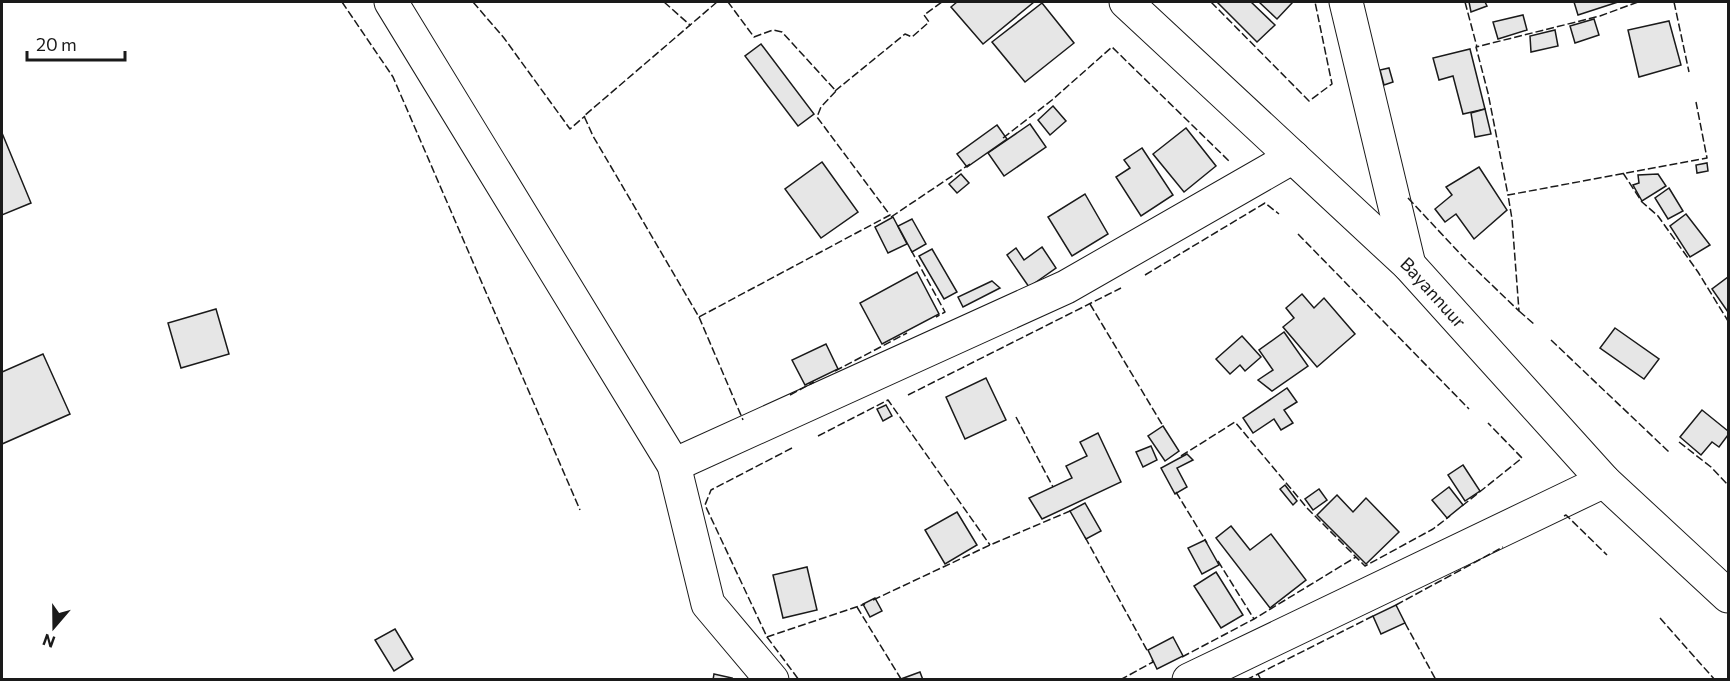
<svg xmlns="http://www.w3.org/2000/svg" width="1730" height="681" viewBox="0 0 1730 681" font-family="Commissioner,sans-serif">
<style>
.building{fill:#e6e6e6;stroke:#1a1a1a;stroke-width:1.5}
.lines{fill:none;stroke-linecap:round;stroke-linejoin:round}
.minor-casing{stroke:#1a1a1a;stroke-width:35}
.minor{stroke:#fff;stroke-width:33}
.fence{stroke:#1a1a1a;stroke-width:1.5;stroke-dasharray:8 3;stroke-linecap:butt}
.labels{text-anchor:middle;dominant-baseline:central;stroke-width:4.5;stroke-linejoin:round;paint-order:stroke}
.street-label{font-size:18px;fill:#1a1a1a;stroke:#fff}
</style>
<rect width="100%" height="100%" fill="#fff"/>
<g class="building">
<polygon points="957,2 1034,2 983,44 951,7"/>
<polygon points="1217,2 1251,2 1275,25 1257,42"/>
<polygon points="1259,2 1291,2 1292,3 1277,19"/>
<polygon points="1469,2 1485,2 1487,6 1471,12"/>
<polygon points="1574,2 1618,2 1578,15"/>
<polygon points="1042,3 1074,43 1025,82 992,42"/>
<polygon points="1523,15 1527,30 1498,39 1493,22"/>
<polygon points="1594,19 1599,35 1575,43 1570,26"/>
<polygon points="1669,21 1681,65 1639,77 1628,30"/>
<polygon points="1555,30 1558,46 1531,52 1530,36"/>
<polygon points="761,44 814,114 798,126 745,56"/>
<polygon points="1470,49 1485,109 1463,114 1453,76 1439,80 1433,58"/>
<polygon points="1389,68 1393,82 1384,85 1380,70"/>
<polygon points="1053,106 1066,121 1050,135 1038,120"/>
<polygon points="1485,109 1491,134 1475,137 1471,113"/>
<polygon points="1030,124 1046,147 1004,176 988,153"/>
<polygon points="997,125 1007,139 967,167 957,154"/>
<polygon points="1186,128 1216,166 1184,192 1153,154"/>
<polygon points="2,133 31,203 2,215"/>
<polygon points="1142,148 1173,195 1141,216 1116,177 1130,168 1124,160"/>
<polygon points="822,162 858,212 821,238 785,189"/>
<polygon points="1707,163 1708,171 1697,173 1696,165"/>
<polygon points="1479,167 1507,210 1474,239 1456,214 1445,222 1435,209 1452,195 1446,187"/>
<polygon points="961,174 969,183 957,193 949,184"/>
<polygon points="1658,174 1666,186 1642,201 1633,185 1639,183 1638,175"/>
<polygon points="1669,188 1683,211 1668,219 1655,198"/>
<polygon points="1085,194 1108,234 1072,256 1048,217"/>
<polygon points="1686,214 1710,245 1690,257 1670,226"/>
<polygon points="893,217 907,244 888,253 875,227"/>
<polygon points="912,219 926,244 912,252 898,226"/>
<polygon points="1042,247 1056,268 1029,287 1007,255 1016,248 1024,260"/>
<polygon points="932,249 957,292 944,299 919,256"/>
<polygon points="917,272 939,314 882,344 860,303"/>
<polygon points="1728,277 1728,312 1712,289"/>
<polygon points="992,281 1000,288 963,307 958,297"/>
<polygon points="1302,294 1314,308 1324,298 1355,334 1317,367 1283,327 1294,318 1286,308"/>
<polygon points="216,309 229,354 181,368 168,323"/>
<polygon points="1615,328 1659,359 1644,379 1600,348"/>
<polygon points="1284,332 1308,366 1272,391 1258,380 1273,370 1259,350"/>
<polygon points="1242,336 1261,357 1245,371 1240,365 1230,374 1216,359"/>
<polygon points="826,344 838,369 805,385 792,360"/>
<polygon points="43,354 70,414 2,444 2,372"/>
<polygon points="986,378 1006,420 965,439 946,397"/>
<polygon points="1287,388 1297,402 1284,410 1293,423 1281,430 1274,419 1253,433 1243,418"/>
<polygon points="886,405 892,416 883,421 877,409"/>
<polygon points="1702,410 1728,431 1728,435 1719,447 1712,442 1701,455 1680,437"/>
<polygon points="1163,426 1179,451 1165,461 1148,436"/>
<polygon points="1098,433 1121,482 1042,519 1029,498 1072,478 1066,466 1087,456 1080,442"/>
<polygon points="1151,446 1157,460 1143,467 1136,452"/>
<polygon points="1187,454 1193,460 1177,468 1187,487 1175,494 1161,468"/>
<polygon points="1463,465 1480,491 1465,501 1448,475"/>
<polygon points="1285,485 1297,501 1293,505 1280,489"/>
<polygon points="1449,487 1463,505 1447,518 1432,500"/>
<polygon points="1319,489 1327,500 1313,510 1305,499"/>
<polygon points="1337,495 1353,512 1366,498 1399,532 1366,564 1317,515"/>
<polygon points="1085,503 1101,531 1086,539 1070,511"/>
<polygon points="957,512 977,545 945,564 925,530"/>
<polygon points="1231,526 1250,550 1271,534 1306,580 1270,608 1216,538"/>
<polygon points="1205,540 1219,565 1202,574 1188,548"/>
<polygon points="807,567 817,610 783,618 773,575"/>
<polygon points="1216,572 1243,615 1221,628 1194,586"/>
<polygon points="875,598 882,611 870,617 863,604"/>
<polygon points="1396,605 1405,623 1381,634 1373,616"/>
<polygon points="395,629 413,659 394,671 375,640"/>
<polygon points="1173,637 1183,656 1157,669 1148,650"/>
<polygon points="920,672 923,680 900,680 901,679"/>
<polygon points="714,674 732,678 731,680 713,680"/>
</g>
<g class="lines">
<g class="minor-casing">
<g id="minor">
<polyline points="391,2 674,465 708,604 772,680"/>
<path id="s1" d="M1126,2L1409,265L1604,481L1728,596"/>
<polyline points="1346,2 1409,265"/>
<polyline points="674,465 1066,287 1293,157"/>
<polyline points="1189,680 1604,481"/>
</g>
</g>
<use href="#minor" class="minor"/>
<g class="fence">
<polyline points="342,2 393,77 580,510"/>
<polyline points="473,2 504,38 570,129 585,116"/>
<polyline points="664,2 690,25 689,26"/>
<polyline points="717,2 584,116 593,136 699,317 890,215 817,117 821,107 836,91 782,32 773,30 754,37 728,2"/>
<polyline points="1211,2 1309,101 1332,84 1315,2"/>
<polyline points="1465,2 1477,47"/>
<polyline points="1638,2 1600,16 1476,47 1488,93 1508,195 1707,158 1696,102"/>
<polyline points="1674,2 1689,72"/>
<polyline points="835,91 905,34 912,37 929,22 924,15 942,2"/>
<polyline points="1003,138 1052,100 1112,47 1229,161"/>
<polyline points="1623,173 1642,202 1658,216 1698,272 1728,321"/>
<polyline points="1408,198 1467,261 1519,311 1512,219 1508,195"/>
<polyline points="891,217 970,164"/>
<polyline points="1298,234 1469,409"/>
<polyline points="911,250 945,312 936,317"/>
<polyline points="1145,275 1265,203 1279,214"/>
<polyline points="1090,304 1163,426"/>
<polyline points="1519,311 1534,324"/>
<polyline points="699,317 743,420"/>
<polyline points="1551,340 1669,452"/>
<polyline points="835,371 907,333"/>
<polyline points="790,395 814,382"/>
<polyline points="908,395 1121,288"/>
<polyline points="1016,417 1053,487"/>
<polyline points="818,436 888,400 990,545"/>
<polyline points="1679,442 1711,467 1728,485"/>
<polyline points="792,448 711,490 705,505 767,637 865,604"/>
<polyline points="1181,456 1235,422 1308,509 1365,566 1433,529 1450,516"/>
<polyline points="1176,492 1207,543"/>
<polyline points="1462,506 1522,458 1488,423"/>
<polyline points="1564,516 1566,515 1607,555"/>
<polyline points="1085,537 1148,652"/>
<polyline points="1218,561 1254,619"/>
<polyline points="873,600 990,545 1070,511 1072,513"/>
<polyline points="1396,605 1503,547"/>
<polyline points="857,607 901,679"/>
<polyline points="1660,618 1715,680"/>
<polyline points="1405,623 1436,680"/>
<polyline points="767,637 799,680"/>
<polyline points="1182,657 1254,619 1356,557"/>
<polyline points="1258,674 1373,616"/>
<polyline points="1120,680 1153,662 1152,660"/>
<polyline points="1246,680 1258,674 1261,680"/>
</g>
</g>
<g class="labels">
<g class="street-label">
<text stroke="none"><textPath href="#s1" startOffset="423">Bayannuur</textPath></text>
</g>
</g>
<rect width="1730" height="681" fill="none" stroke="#1a1a1a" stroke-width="6"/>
<g transform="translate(54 627) rotate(200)" stroke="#ffffff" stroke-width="4.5" paint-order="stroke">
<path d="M0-4.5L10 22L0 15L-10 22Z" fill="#1a1a1a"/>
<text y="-9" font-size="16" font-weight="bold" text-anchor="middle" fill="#1a1a1a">N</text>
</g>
<path d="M27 51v9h98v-9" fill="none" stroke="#1a1a1a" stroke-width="3"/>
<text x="36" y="51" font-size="18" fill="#1a1a1a" stroke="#ffffff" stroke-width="4.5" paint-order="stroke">20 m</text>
</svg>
